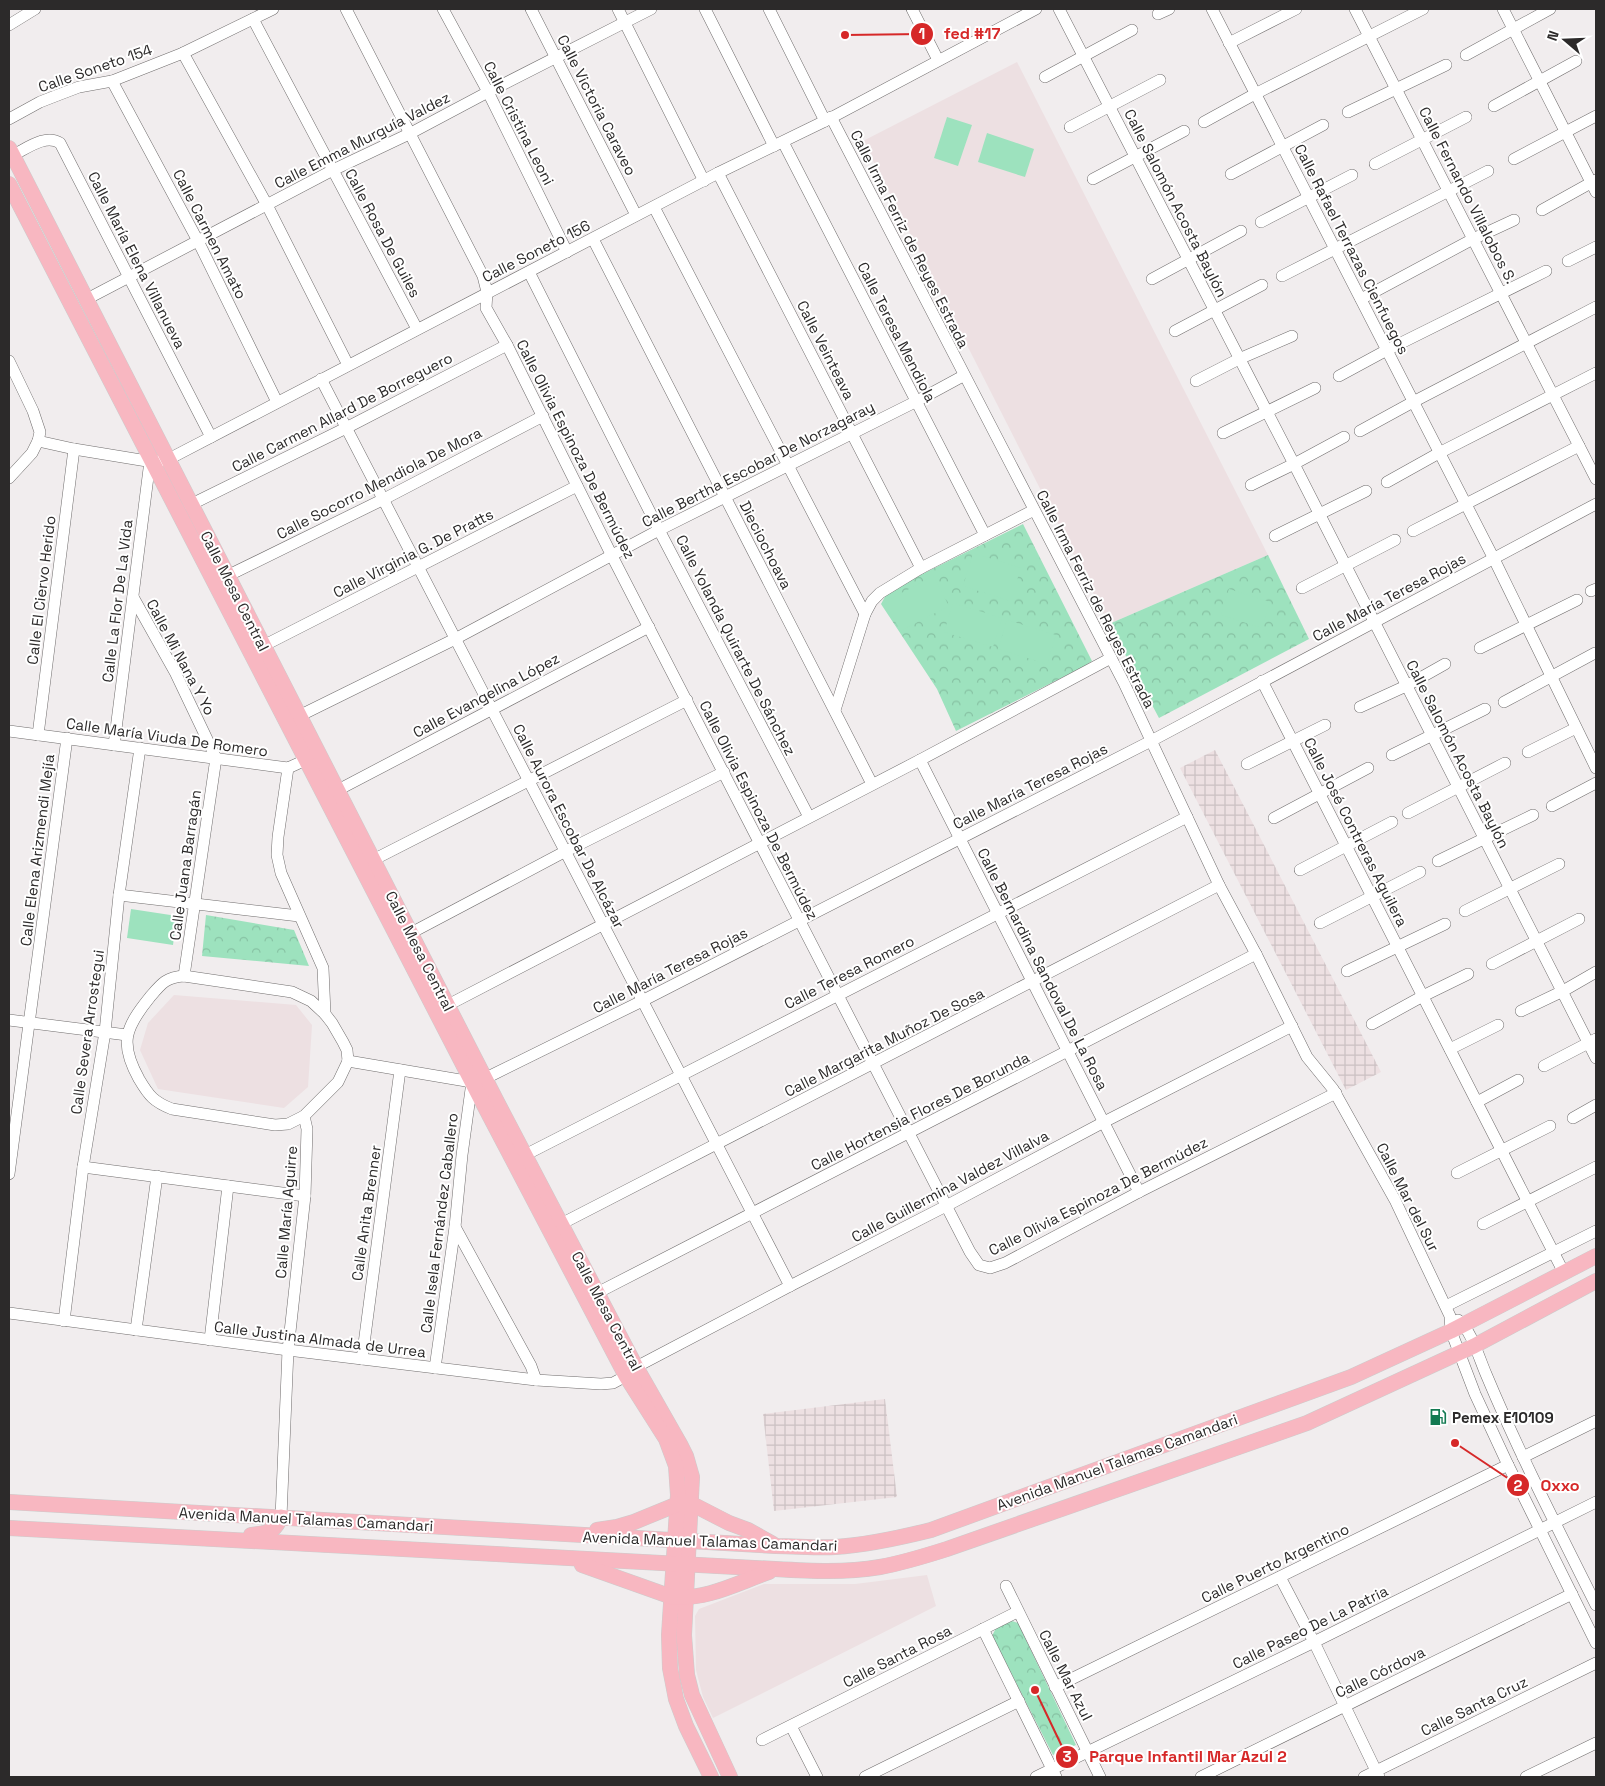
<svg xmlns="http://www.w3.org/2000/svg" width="1605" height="1786" viewBox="0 0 1605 1786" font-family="'Space Grotesk',sans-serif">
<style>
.built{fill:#ede0e2}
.industrial{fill:url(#industrial-grid)}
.park{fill:url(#park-crowns)}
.garden{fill:#9de2be}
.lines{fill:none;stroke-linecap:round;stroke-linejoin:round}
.minor-casing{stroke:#706d6d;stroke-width:12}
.major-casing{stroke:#ccc;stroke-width:16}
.minor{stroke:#fff;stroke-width:11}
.major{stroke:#f8b7c1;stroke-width:15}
.labels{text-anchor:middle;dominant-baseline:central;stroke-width:4;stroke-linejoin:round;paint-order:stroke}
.street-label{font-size:15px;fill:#2c2a2a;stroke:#fff}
.poi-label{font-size:15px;font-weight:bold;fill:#2c2a2a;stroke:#fff;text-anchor:start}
.leader{fill:none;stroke:#d62828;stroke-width:2}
.callout-dot{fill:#d62828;stroke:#fff;stroke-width:2}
.mark-label{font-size:15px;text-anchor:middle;font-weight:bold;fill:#fff}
.callout-label{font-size:16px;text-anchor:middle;font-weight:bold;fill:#d62828;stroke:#fff;stroke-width:4;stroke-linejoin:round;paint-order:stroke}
</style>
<defs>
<pattern id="industrial-grid" width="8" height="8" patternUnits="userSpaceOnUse" patternTransform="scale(1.25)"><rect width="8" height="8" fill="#ede0e2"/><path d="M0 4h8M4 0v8" fill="none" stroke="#cbc0c2"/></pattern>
<pattern id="park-crowns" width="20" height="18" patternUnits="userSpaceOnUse" patternTransform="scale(1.25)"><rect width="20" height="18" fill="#9de2be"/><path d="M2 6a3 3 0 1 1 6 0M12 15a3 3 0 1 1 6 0" fill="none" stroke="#87c2a3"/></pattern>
</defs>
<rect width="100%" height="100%" fill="#f1edee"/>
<g class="built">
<polygon points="1017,62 1268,555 1109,624 863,141"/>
<polygon points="174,995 296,1005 312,1025 308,1087 284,1108 158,1089 140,1050 148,1023"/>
<polygon points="927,1575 936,1606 713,1718 703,1697 696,1670 695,1616 699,1609 764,1584 855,1584"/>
</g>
<g class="industrial">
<polygon points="1215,750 1381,1072 1346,1090 1180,768"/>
<polygon points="885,1399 897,1497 774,1511 763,1414"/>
</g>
<g class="park">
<polygon points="1023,524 1092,661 1083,667 956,731 937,689 881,604 888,591"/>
<polygon points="1268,555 1309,639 1159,718 1109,624"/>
<polygon points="206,915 294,930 309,966 202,956"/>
<polygon points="1012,1621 1018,1623 1076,1745 1053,1755 992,1636 996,1628"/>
</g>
<g class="garden">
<polygon points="947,117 972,125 958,166 934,158"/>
<polygon points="987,133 1034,149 1025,177 978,162"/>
<polygon points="973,553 1021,568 1010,601 963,586"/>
<polygon points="933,576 949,606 900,631 885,602"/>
<polygon points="1229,589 1270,602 1262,628 1221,615"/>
<polygon points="953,603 1002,618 993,647 944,632"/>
<polygon points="1007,620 1056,635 1047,664 998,649"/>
<polygon points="131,909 177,916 173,945 127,938"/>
</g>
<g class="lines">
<g class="minor-casing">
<g id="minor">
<polyline points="346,9 483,276 487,292 486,308 507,345 612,556 970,1252 979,1265 990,1268 1005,1263 1139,1192 1336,1093"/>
<polyline points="443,9 488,92 567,252"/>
<polyline points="531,9 636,215"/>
<polyline points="618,9 704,181"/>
<polyline points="705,9 774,146"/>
<polyline points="769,9 825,121"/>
<polyline points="912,9 938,60"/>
<polyline points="1059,9 1294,464 1596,1058"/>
<polyline points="1212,9 1494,559 1596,768"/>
<polyline points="1355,9 1596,479"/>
<polyline points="1503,9 1596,192"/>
<polyline points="1158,14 1169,9"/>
<polyline points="253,19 417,329"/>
<polyline points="9,25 35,9"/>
<polyline points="1229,43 1296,9"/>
<polyline points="183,53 267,205 348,365"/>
<polyline points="1466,55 1550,9"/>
<polyline points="1045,77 1132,30"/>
<polyline points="112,81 198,241 277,402"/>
<polyline points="1494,106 1576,61"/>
<polyline points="1348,112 1446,65"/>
<polyline points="831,117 1124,683 1219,885 1256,954 1307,1057 1333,1089 1395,1200 1450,1316 1451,1331 1475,1394 1508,1465 1596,1643"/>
<polyline points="9,119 40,102 58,95 79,87 112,81 183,53 273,9"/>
<polyline points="1204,122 1255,94 1423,9"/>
<polyline points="1070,127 1160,80"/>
<polyline points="783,142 985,535"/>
<path d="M9,157C24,151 44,133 60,143L211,437"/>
<polyline points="1514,159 1596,116"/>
<polyline points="1375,164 1466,117"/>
<polyline points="718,173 921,568"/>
<polyline points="1231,174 1323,125"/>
<polyline points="1093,179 1184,131"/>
<polyline points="654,207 865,614"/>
<polyline points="1542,210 1596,180"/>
<polyline points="1261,222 1352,175"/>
<polyline points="593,239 872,784"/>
<polyline points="1568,261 1596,247"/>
<polyline points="529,272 659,530 809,817"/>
<polyline points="1282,276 1488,171"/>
<polyline points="1152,279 1241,231"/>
<polyline points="87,299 333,170 409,134 488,92 651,9"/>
<polyline points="1361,299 1473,239 1514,220"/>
<polyline points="1175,331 1262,285"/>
<polyline points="9,361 33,411 40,432 38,441 32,453 9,478"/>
<polyline points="1339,376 1387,350 1546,271"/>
<polyline points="321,379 790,1286"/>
<polyline points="1196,381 1239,359 1292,336"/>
<polyline points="1360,431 1413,402 1596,307"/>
<polyline points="1223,433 1315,388"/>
<polyline points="38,441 74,449 153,462 167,460 718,173 825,121 1036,9"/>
<polyline points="1387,482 1439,453 1596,373"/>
<polyline points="1251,485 1294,464 1344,437"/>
<polyline points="190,505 346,428 507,345"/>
<polyline points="1413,531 1579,446"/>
<polyline points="1275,536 1366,491"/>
<polyline points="227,576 384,499 543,416"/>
<polyline points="1302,588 1395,540"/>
<polyline points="1591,591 1596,589"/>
<polyline points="133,597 175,672 216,758 184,976"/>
<polyline points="263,646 577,486"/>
<polyline points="1480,648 1577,600"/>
<polyline points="1262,681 1564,1273"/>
<polyline points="1504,702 1595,653"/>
<polyline points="1360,707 1406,686 1445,664"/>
<polyline points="835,710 865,614 872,601 880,593 921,568 1034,510"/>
<polyline points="299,716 455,639 659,530 915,402 963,376"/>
<polyline points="9,731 288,768 312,757"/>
<polyline points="38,735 74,449"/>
<polyline points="114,745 150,461"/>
<polyline points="1528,752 1576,728"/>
<polyline points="1392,755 1485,709"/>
<polyline points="920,760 1139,1192"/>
<polyline points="1247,764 1325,725"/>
<polyline points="288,768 278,837 277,855 281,873 323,968 325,1014 332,1023 343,1042 347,1050 348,1061"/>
<polyline points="338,790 649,627"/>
<polyline points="1552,806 1596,783"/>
<polyline points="1408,813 1505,763"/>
<polyline points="1274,818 1368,768"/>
<polyline points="373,860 687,700"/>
<polyline points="1438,861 1533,815"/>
<polyline points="1300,870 1392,822"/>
<polyline points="119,895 299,916"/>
<polyline points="1465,911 1559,864"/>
<polyline points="1320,923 1420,872"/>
<polyline points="411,933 566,851 724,772"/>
<polyline points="1492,964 1579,919"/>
<polyline points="1347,971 1445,924"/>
<polyline points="448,1005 920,760 1111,658"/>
<polyline points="1521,1011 1563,991 1596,972"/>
<polyline points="9,1020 127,1035"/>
<polyline points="1372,1024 1423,996 1468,974"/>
<polyline points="1450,1049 1498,1025"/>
<polyline points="348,1061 472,1082 486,1078 642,1001 1151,741 1596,504"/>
<polyline points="1544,1066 1596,1039"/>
<polyline points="1477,1102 1518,1080"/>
<path d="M304,1116L288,1124L275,1125L172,1109C154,1102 149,1096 139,1079C119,1043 125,1028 150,997C161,984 166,977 184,976L292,992L311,1001L325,1014"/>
<polyline points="1573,1118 1596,1105"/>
<polyline points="525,1155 1187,817"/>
<polyline points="83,1167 305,1196"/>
<polyline points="1457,1173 1550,1126"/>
<polyline points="9,1174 67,738"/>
<polyline points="561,1224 1219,885"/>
<polyline points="1483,1224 1596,1167"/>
<polyline points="455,1227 531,1366 536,1380"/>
<polyline points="597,1293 1256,954"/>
<polyline points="1446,1306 1596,1231"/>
<polyline points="9,1313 288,1350 536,1380 601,1384 613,1383 626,1376 636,1367 790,1286 946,1206 1104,1122 1292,1026"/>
<path d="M1458,1320C1471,1329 1479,1358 1486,1374C1519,1453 1558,1529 1596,1605"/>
<polyline points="64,1321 83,1167 105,1032 119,895 140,748"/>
<polyline points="136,1330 157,1176"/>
<polyline points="210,1340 228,1186"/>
<polyline points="362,1359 400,1070"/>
<polyline points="435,1368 455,1227 462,1155 472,1082"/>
<polyline points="1523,1457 1596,1421"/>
<polyline points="281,1517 288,1350 305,1196 307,1129 304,1116 338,1082 348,1061"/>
<polyline points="1280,1577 1314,1642 1379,1777"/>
<polyline points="1006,1586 1100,1777"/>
<polyline points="983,1629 1056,1777"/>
<polyline points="1055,1687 1508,1465"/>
<polyline points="791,1726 817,1777"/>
<polyline points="762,1740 1017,1612"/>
<polyline points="865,1777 1019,1701"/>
<polyline points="1036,1777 1314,1642 1596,1502"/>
<polyline points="1201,1777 1572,1594"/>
<polyline points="1364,1777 1596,1663"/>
<polyline points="1526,1777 1596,1743"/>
</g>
</g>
<g class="major-casing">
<g id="major">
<polyline points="9,148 497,1102 636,1367 681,1446 686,1456 692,1477 684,1635 687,1675 692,1695 730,1777"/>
<polyline points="9,184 484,1105 626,1376 666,1439 676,1466 678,1495 669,1635 670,1668 676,1699 686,1726 711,1777"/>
<path d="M9,1502L776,1546C796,1546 816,1548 835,1547C868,1545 899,1538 931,1530L1351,1377L1451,1331L1596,1256"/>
<path d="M9,1528L775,1569C810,1571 845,1573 880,1567C902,1563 925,1556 947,1549L1307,1423L1474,1346L1596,1281"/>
<polyline points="597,1530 617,1527 634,1522 678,1504 692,1504 729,1523 748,1530 773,1544"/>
<path d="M251,1535C268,1533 274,1533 281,1517"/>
<path d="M582,1565L672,1597C707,1600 737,1583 769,1572"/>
</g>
</g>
<use href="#minor" class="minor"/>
<use href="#major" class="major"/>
</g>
<defs>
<g id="fuel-bare" transform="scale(1.35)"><path d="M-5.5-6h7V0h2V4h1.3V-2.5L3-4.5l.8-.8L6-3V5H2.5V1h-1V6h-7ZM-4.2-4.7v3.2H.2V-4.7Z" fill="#137951" stroke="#fff" stroke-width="2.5" paint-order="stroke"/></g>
</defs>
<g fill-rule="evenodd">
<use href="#fuel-bare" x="1438" y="1417"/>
</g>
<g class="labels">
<g class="street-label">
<text transform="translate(95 68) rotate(-19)">Calle Soneto 154</text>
<text transform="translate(597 105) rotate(63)">Calle Victoria Caraveo</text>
<text transform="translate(519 123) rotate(63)">Calle Cristina Leoni</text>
<text transform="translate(362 140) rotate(-27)">Calle Emma Murguía Valdez</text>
<text transform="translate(1468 195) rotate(63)">Calle Fernando Villalobos S.</text>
<text transform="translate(1176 203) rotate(63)">Calle Salomón Acosta Baylón</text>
<text transform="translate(383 233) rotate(62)">Calle Rosa De Guiles</text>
<text transform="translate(210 234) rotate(63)">Calle Carmen Amato</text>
<text transform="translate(910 239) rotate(63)">Calle Irma Ferriz de Reyes Estrada</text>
<text transform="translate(1352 249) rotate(63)">Calle Rafael Terrazas Cienfuegos</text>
<text transform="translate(536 251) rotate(-27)">Calle Soneto 156</text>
<text transform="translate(137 260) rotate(63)">Calle María Elena Villanueva</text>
<text transform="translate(897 332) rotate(63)">Calle Teresa Mendiola</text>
<text transform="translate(826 350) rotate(63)">Calle Veinteava</text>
<text transform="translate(342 412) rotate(-27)">Calle Carmen Allard De Borreguero</text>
<text transform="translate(576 449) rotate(63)">Calle Olivia Espinoza De Bermúdez</text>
<text transform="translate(758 464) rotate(-27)">Calle Bertha Escobar De Norzagaray</text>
<text transform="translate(379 483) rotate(-27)">Calle Socorro Mendiola De Mora</text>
<text transform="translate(766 545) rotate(63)">Dieciochoava</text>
<text transform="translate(413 553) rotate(-27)">Calle Virginia G. De Pratts</text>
<text transform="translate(41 590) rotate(-83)">Calle El Ciervo Herido</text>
<text transform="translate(235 591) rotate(63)">Calle Mesa Central</text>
<text transform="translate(1389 597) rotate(-28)">Calle María Teresa Rojas</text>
<text transform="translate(1096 599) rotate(63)">Calle Irma Ferriz de Reyes Estrada</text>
<text transform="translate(117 601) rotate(-83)">Calle La Flor De La Vida</text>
<text transform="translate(736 645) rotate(63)">Calle Yolanda Quirarte De Sánchez</text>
<text transform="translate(181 657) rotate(62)">Calle Mi Nana Y Yo</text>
<text transform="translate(486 695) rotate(-28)">Calle Evangelina López</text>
<text transform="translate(167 737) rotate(8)">Calle María Viuda De Romero</text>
<text transform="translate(1458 754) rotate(63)">Calle Salomón Acosta Baylón</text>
<text transform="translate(1030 786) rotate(-27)">Calle María Teresa Rojas</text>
<text transform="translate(759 810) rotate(63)">Calle Olivia Espinoza De Bermúdez</text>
<text transform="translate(569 826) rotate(63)">Calle Aurora Escobar De Alcázar</text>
<text transform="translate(1356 832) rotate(63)">Calle José Contreras Aguilera</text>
<text transform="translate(37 850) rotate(-83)">Calle Elena Arizmendi Mejía</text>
<text transform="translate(185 865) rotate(-82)">Calle Juana Barragán</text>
<text transform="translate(420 951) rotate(63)">Calle Mesa Central</text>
<text transform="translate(1043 969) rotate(63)">Calle Bernardina Sandoval De La Rosa</text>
<text transform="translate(670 970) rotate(-27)">Calle María Teresa Rojas</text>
<text transform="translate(849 972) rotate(-27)">Calle Teresa Romero</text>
<text transform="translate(87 1032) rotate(-82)">Calle Severa Arrostegui</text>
<text transform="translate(884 1042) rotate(-27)">Calle Margarita Muñoz De Sosa</text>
<text transform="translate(920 1111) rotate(-27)">Calle Hortensia Flores De Borunda</text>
<text transform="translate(950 1186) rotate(-28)">Calle Guillermina Valdez Villalva</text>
<text transform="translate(1098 1196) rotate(-27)">Calle Olivia Espinoza De Bermúdez</text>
<text transform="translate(1408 1197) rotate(63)">Calle Mar del Sur</text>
<text transform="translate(286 1212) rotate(-85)">Calle María Aguirre</text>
<text transform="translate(366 1213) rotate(-82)">Calle Anita Brenner</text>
<text transform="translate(439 1223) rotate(-83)">Calle Isela Fernández Caballero</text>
<text transform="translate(607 1311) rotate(62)">Calle Mesa Central</text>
<text transform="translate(320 1339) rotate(7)">Calle Justina Almada de Urrea</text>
<text transform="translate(1117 1462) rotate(-20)">Avenida Manuel Talamas Camandari</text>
<text transform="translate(306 1519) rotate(3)">Avenida Manuel Talamas Camandari</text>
<text transform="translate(710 1541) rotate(2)">Avenida Manuel Talamas Camandari</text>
<text transform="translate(1275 1563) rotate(-26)">Calle Puerto Argentino</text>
<text transform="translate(1310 1627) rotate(-26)">Calle Paseo De La Patria</text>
<text transform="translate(897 1656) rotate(-27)">Calle Santa Rosa</text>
<text transform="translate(1380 1672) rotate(-26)">Calle Córdova</text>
<text transform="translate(1066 1675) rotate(63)">Calle Mar Azul</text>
<text transform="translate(1474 1706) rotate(-26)">Calle Santa Cruz</text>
</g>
<g class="poi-label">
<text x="1452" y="1417">Pemex E10109</text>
</g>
</g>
<path class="leader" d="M845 35L922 34M1455 1443L1518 1485M1035 1690L1067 1757"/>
<g class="callout-dot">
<circle cx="845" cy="35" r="5"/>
<circle cx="1455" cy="1443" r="5"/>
<circle cx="1035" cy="1690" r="5"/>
<circle cx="922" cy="34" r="12"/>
<circle cx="1518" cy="1485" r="12"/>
<circle cx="1067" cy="1757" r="12"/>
</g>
<g class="mark-label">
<text x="922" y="39">1</text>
<text x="1518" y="1491">2</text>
<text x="1067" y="1762">3</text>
</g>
<g class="callout-label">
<text x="972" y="39">fed #17</text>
<text x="1560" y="1491">Oxxo</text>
<text x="1188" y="1762">Parque Infantil Mar Azul 2</text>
</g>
<rect width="1605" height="1786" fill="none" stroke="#2c2a2a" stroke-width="20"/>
<g transform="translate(1565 40) rotate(289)" stroke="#ffffff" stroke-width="4" paint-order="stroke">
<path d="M0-4L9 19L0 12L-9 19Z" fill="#2c2a2a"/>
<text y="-8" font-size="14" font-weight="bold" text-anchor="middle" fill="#2c2a2a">N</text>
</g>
</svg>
